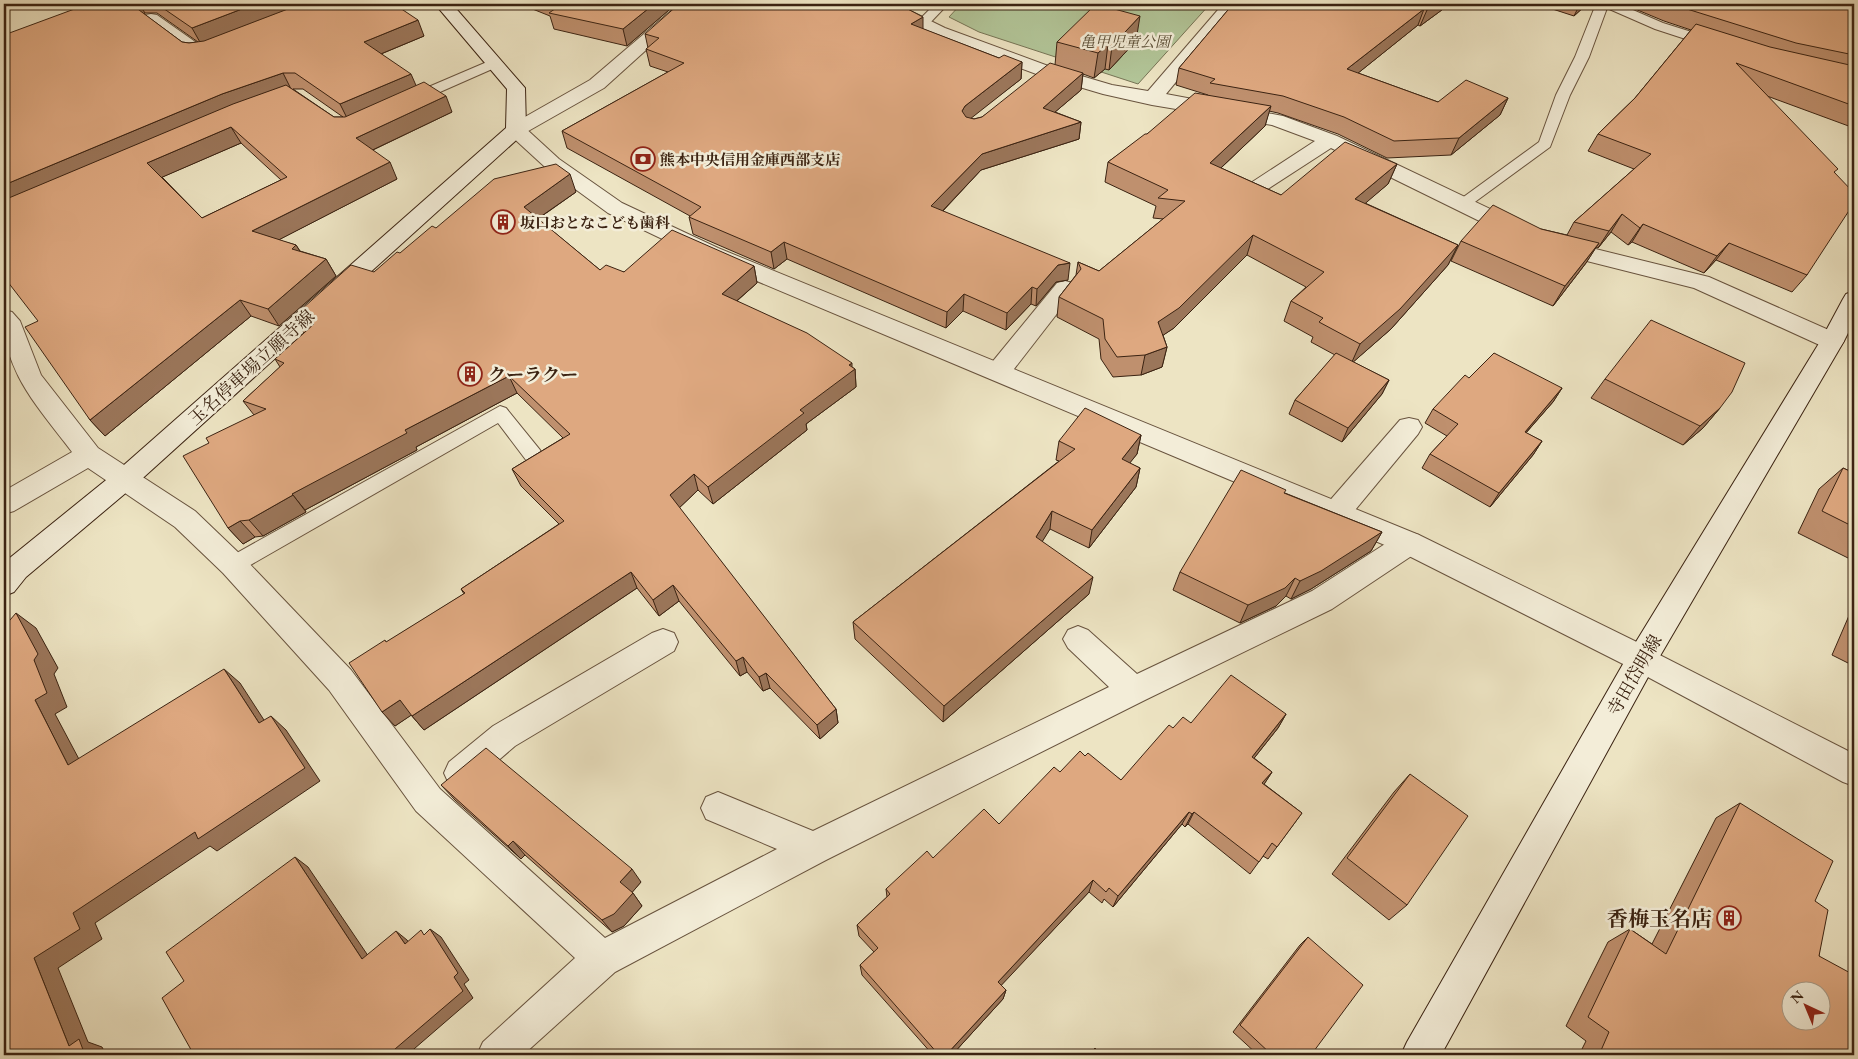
<svg xmlns="http://www.w3.org/2000/svg" width="1858" height="1059" viewBox="0 0 1858 1059" font-family="'EB Garamond','Noto Serif JP',serif">
<style>
.green{fill:#b2c598;stroke:#767455}
.lines{fill:none;stroke-linecap:round;stroke-linejoin:round}
.service-casing{stroke:#68533e;stroke-width:2}
.minor-casing{stroke:#68533e;stroke-width:2}
.tertiary-casing{stroke:#68533e;stroke-width:2}
.secondary-casing{stroke:#3b2312;stroke-width:2}
.service{fill:#f3edd8;fill-rule:evenodd}
.minor{fill:#f3edd8;fill-rule:evenodd}
.tertiary{fill:#f3edd8;fill-rule:evenodd}
.secondary{fill:#f3edd8;fill-rule:evenodd}
.wall{fill:#bf906e;stroke:#3b2312;fill-rule:evenodd}
.shaded-wall{fill:#9b765a;stroke:#3b2312}
.building{fill:#dea880;stroke:#3b2312;fill-rule:evenodd}
.labels{text-anchor:middle;dominant-baseline:central;stroke-width:5;stroke-linejoin:round;paint-order:stroke}
.far-park-label{font-size:15px;font-style:italic;fill:#594c34;stroke:#f3edd8}
.far-poi-label{font-size:15px;font-weight:bold;fill:#3b2312;stroke:#f3edd8;text-anchor:start}
.street-label{font-size:18px;fill:#3b2312;stroke:#f3edd8}
.poi-label{font-size:18px;font-weight:bold;fill:#3b2312;stroke:#f3edd8;text-anchor:start}
.near-poi-label{font-size:21px;font-weight:bold;fill:#3b2312;stroke:#f3edd8;text-anchor:end}
</style>
<rect width="100%" height="100%" fill="#ede4c3"/>
<filter id="stains"><feTurbulence type="fractalNoise" baseFrequency=".004" numOctaves="4"/><feColorMatrix values="0 0 0 0 .2 0 0 0 0 .09 0 0 0 0 .02 0 0 0 .5 -.17"/></filter>
<radialGradient id="worn" r=".72"><stop offset=".6" stop-color="#630" stop-opacity="0"/><stop offset="1" stop-color="#630" stop-opacity=".3"/></radialGradient>
<polygon class="green" points="961,4 1210,4 1138,84 979,32 949,17"/>
<g class="lines">
<g class="service-casing">
<g id="service">
<polygon points="935,4 948,4 927,26 919,26 917,23 919,20"/>
<polygon points="1596,4 1619,4 1663,23 1717,40 1718,43 1717,46 1707,46 1655,29 1607,8 1589,57 1570,95 1550,147 1468,207 1458,207 1455,204 1458,201 1539,142 1556,95 1575,57"/>
<polygon points="494,59 499,60 501,63 499,66 415,103 405,103 403,100 405,97"/>
<polygon points="500,406 506,408 540,450 542,455 540,460 533,462 526,460 498,423 240,571 233,573 226,571 223,565 226,559"/>
</g>
</g>
<g class="minor-casing">
<g id="minor">
<polygon points="679,4 697,4 604,88 523,134 516,136 509,134 506,130 509,126 590,80"/>
<polygon points="875,4 896,4 945,28 1051,67 1112,85 1148,91 1223,4 1240,4 1166,94 1283,116 1337,136 1526,226 1529,231 1526,236 1518,238 1510,236 1331,148 1254,198 1247,200 1240,198 1237,194 1240,190 1315,141 1272,125 1152,105 1103,94 1039,75 933,36 877,8"/>
<path d="M151,14L157,15L201,46L218,41L224,42L227,46C221,54 201,58 192,56L145,23L142,19L145,15Z"/>
<polygon points="1555,239 1709,277 1840,335 1844,341 1840,347 1832,349 1824,347 1694,288 1547,251 1544,246 1547,241"/>
<polygon points="1065,281 1073,283 1076,288 1073,293 1007,378 998,381 989,378 986,372 989,366 1057,283"/>
<path d="M4,310L12,312L20,321L41,375L98,448L195,511L243,557L351,670L440,789L605,938L777,849L706,819L701,808L706,797L718,792L813,831L1109,687L1068,648L1063,639L1068,630L1078,626L1088,630L1137,674L1312,591L1399,535L1409,532L1419,535L1423,543L1419,551L1332,609L1145,700L826,860L615,972L523,1055H477L483,1042L575,958L416,811L329,690L223,573L175,527L88,468L14,511L4,514V491L72,452C39,408 0,369 4,310Z"/>
<polygon points="1409,418 1418,420 1422,427 1418,434 1346,521 1336,524 1326,521 1322,513 1326,505 1400,420"/>
<polygon points="663,629 674,633 678,642 674,651 515,746 471,784 460,788 449,784 444,773 449,762 493,726 652,633"/>
<polygon points="1642,646 1854,754 1854,786 1843,782 1631,668 1627,659 1631,650"/>
</g>
</g>
<g class="tertiary-casing">
<polygon id="tertiary" points="516,124 523,126 559,159 622,203 718,248 1419,535 1653,650 1657,659 1653,668 1642,672 1631,668 1399,551 702,258 608,213 545,167 509,134 506,130 509,126"/>
</g>
<g class="secondary-casing">
<g id="secondary">
<polygon points="435,4 452,4 525,88 526,130 523,134 134,486 26,577 14,592 4,596 4,564 6,561 116,472 506,128 507,89"/>
<polygon points="1854,291 1854,321 1844,341 1653,668 1441,1055 1401,1055 1407,1042 1631,650 1821,340 1843,299 1846,294"/>
</g>
</g>
<use href="#service" class="service"/>
<use href="#minor" class="minor"/>
<use href="#tertiary" class="tertiary"/>
<use href="#secondary" class="secondary"/>
</g>
<g class="wall">
<path d="M88,4H394L424,36L381,54L416,86L452,112L373,150L397,179L278,240L296,245L300,251L326,259L336,276L279,326L251,316L105,436L90,420L38,321ZM145,13H157L198,42L189,43L182,42L144,14ZM293,89H303L343,117H334ZM241,143L281,180L202,218L162,177Z"/>
<polygon points="520,4 676,4 627,46 554,29 550,16"/>
<polygon points="1233,4 1450,4 1420,26 1418,25 1358,73 1438,102 1508,98 1500,115 1451,155 1387,158 1338,134 1278,113 1269,111 1265,126 1221,168 1281,195 1397,164 1388,184 1365,203 1458,245 1448,265 1391,329 1353,362 1389,380 1382,394 1342,442 1289,414 1295,400 1335,355 1311,342 1313,337 1284,321 1291,301 1306,287 1247,255 1174,328 1163,335 1167,347 1162,367 1141,375 1113,377 1101,359 1099,339 1057,317 1059,297 1076,275 1078,262 1099,271 1163,219 1153,218 1156,206 1105,182 1108,162 1147,134 1208,96 1208,95 1176,85 1179,68"/>
<polygon points="1537,4 1587,4 1574,16"/>
<polygon points="1623,4 1854,4 1854,128 1767,96 1835,173 1807,275 1792,292 1716,260 1704,273 1632,242 1628,245 1611,232 1598,248 1596,247 1586,263 1553,306 1451,261 1461,241 1541,229 1567,235 1574,222 1634,169 1588,151 1598,134 1635,98 1691,30 1664,21"/>
<polygon points="923,29 999,58 1022,62 1021,79 970,118 974,119 982,117 1055,65 1057,42 1136,41 1109,70 1105,69 1094,78 1083,74 1081,90 1055,112 1081,122 1079,139 981,170 943,211 1068,280 1056,282 1036,306 1031,304 1006,330 963,311 946,328 787,259 774,269 693,234 689,217 690,216 567,148 562,131 668,72 650,66 646,49 648,48 645,34"/>
<polygon points="576,192 538,219 600,270 624,272 754,266 757,283 737,301 855,369 856,387 806,424 807,430 713,504 698,490 679,508 836,709 838,723 820,739 770,688 763,691 747,672 740,676 679,601 659,616 637,588 424,730 411,715 395,726 387,642 464,594 461,589 559,524 521,486 512,469 563,438 517,393 416,447 417,450 305,510 306,512 263,536 255,537 243,544 228,528 254,415 243,401 280,367 275,359 304,333 293,317 374,272 436,228"/>
<polygon points="1469,378 1562,388 1553,402 1526,433 1542,441 1533,455 1490,507 1422,468 1430,454 1447,436 1425,423 1433,409"/>
<polygon points="1605,379 1720,408 1703,428 1683,445 1591,398"/>
<polygon points="1141,435 1137,454 1129,463 1140,468 1136,487 1089,548 1050,529 1042,541 1089,594 943,722 855,639 853,622 1059,461 1056,460 1059,441"/>
<polygon points="1843,468 1854,473 1854,561 1798,533 1819,489"/>
<polygon points="1285,493 1382,532 1371,551 1311,589 1291,599 1286,596 1276,606 1240,623 1173,590 1180,572"/>
<polygon points="1854,604 1854,666 1832,655"/>
<polygon points="1286,714 1278,728 1254,758 1272,772 1264,784 1302,813 1268,859 1263,856 1250,874 1188,824 1185,827 1182,824 1113,907 1104,899 1102,903 1089,892 1001,985 1006,990 1003,999 952,1055 933,1055 862,975 860,965 874,952 859,936 857,925 887,897 886,889 933,858 999,824 1060,772 1085,756 1121,780 1173,728 1191,723"/>
<polygon points="1410,774 1407,905 1389,920 1332,874 1394,792"/>
<polygon points="441,785 641,882 632,892 642,906 624,926 612,932 525,855 521,859 455,800"/>
<polygon points="1740,803 1815,901 1819,956 1854,1055 1579,1055 1586,1041 1566,1026 1608,942 1630,929 1652,944 1716,818"/>
<polygon points="1308,937 1311,1055 1258,1055 1233,1032 1300,945"/>
</g>
<g class="shaded-wall">
<polygon points="131,4 139,4 145,13 140,19"/>
<polygon points="255,4 303,4 201,44 192,28"/>
<polygon points="654,4 676,4 627,46 623,29"/>
<polygon points="1435,4 1450,4 1420,26 1427,10"/>
<polygon points="1580,4 1587,4 1574,16"/>
<polygon points="1424,9 1418,25 1342,86 1347,69"/>
<polygon points="1140,16 1136,41 1109,70 1112,46"/>
<polygon points="923,17 923,33 911,24"/>
<polygon points="418,20 424,36 371,58 364,42"/>
<polygon points="1108,44 1105,69 1094,78 1098,53"/>
<polygon points="1022,62 1021,79 965,123 962,111 965,106"/>
<polygon points="283,73 291,89 4,207 4,185 222,94"/>
<polygon points="1083,73 1081,90 1041,124 1043,108"/>
<polygon points="411,74 418,90 348,120 340,104"/>
<polygon points="446,96 452,112 364,154 356,138"/>
<polygon points="1508,98 1500,115 1451,155 1459,138"/>
<polygon points="1271,106 1265,126 1205,183 1210,163"/>
<polygon points="1081,122 1079,139 981,170 931,223 931,206 982,154"/>
<polygon points="231,127 241,143 158,179 147,163"/>
<polygon points="390,162 397,179 263,248 252,231"/>
<polygon points="1397,164 1388,184 1347,219 1355,199"/>
<polygon points="570,174 576,192 530,224 524,207"/>
<polygon points="1622,214 1611,232 1598,248 1609,231"/>
<polygon points="1643,224 1632,242 1628,245 1640,228"/>
<polygon points="1253,235 1247,255 1174,328 1153,342 1158,322"/>
<polygon points="784,242 787,259 774,269 771,252"/>
<polygon points="1599,243 1586,263 1553,306 1565,286"/>
<polygon points="1729,243 1716,260 1704,273 1717,256"/>
<polygon points="296,245 306,261 292,249"/>
<polygon points="1458,245 1448,265 1391,329 1351,364 1360,344"/>
<polygon points="326,259 336,276 279,326 268,309"/>
<polygon points="1070,263 1068,280 1056,282 1036,306 1037,289 1058,265"/>
<polygon points="754,266 757,283 725,311 722,294"/>
<polygon points="1032,287 1031,304 1006,330 1007,313"/>
<polygon points="964,294 963,311 946,328 947,312"/>
<polygon points="240,300 251,316 105,436 90,420"/>
<polygon points="1167,347 1162,367 1141,375 1145,355"/>
<polygon points="852,363 852,371 855,369 856,387 806,424 807,430 713,504 708,487"/>
<polygon points="509,376 517,393 416,447 417,450 305,510 292,494 405,430"/>
<polygon points="1389,380 1382,394 1342,442 1348,428"/>
<polygon points="1562,388 1553,402 1515,445 1525,432"/>
<polygon points="1720,408 1703,428 1683,445 1700,426"/>
<polygon points="1141,435 1137,454 1118,478 1122,459"/>
<polygon points="1542,441 1533,455 1490,507 1499,493"/>
<polygon points="1140,468 1136,487 1089,548 1092,530"/>
<polygon points="694,474 698,490 675,512 670,495"/>
<polygon points="293,495 306,512 263,536 249,520"/>
<polygon points="1052,511 1050,529 1034,555 1036,537"/>
<polygon points="240,521 255,537 243,544 228,528"/>
<polygon points="1382,532 1371,551 1311,589 1291,599 1300,581"/>
<polygon points="631,572 637,588 424,730 412,716"/>
<polygon points="1093,577 1089,594 943,722 944,706"/>
<polygon points="1295,578 1286,596 1276,606 1240,623 1248,605"/>
<polygon points="673,585 679,601 659,616 653,600"/>
<polygon points="16,613 36,628 58,668 54,674 67,707 55,714 89,778 68,765 35,700 34,660"/>
<polygon points="743,657 747,672 740,676 736,661"/>
<polygon points="224,669 240,683 275,737 259,723"/>
<polygon points="766,673 770,688 763,691 759,677"/>
<polygon points="400,700 413,714 395,726 382,712"/>
<polygon points="836,709 838,723 820,739 817,725"/>
<polygon points="1286,714 1278,728 1244,771 1252,757"/>
<polygon points="271,716 286,730 320,781 217,851 210,846 95,923 102,939 58,968 88,1042 102,1047 106,1055 85,1055 69,1046 34,958 73,913"/>
<polygon points="1272,772 1263,786 1262,783"/>
<polygon points="1189,812 1182,824 1113,907 1118,896"/>
<polygon points="1194,812 1188,824 1185,827 1192,814"/>
<polygon points="513,841 525,855 521,859 508,846"/>
<polygon points="295,857 308,867 375,966 362,959"/>
<polygon points="632,869 641,882 630,895 620,882"/>
<polygon points="1093,880 1089,892 996,991 998,982"/>
<polygon points="633,893 642,906 624,926 612,932 602,920"/>
<polygon points="430,929 441,937 469,980 464,984 473,998 407,1055 388,1055 454,977"/>
<polygon points="396,931 407,940 416,952 405,944"/>
<polygon points="1006,990 1003,999 952,1055 946,1055"/>
</g>
<g class="building">
<polygon points="88,4 131,4 182,42 189,43 204,41 301,4 394,4 418,20 364,42 411,74 340,104 295,73 283,73 222,94 4,185 4,35"/>
<polygon points="157,4 255,4 192,28"/>
<polygon points="554,4 654,4 623,29 549,13 559,6"/>
<polygon points="679,4 898,4 923,17 911,24 999,58 1004,55 1022,62 965,106 962,111 966,117 974,119 982,117 1050,63 1083,73 1043,108 1081,122 982,154 931,206 1070,263 1058,265 1037,289 1032,287 1007,313 964,294 947,312 784,242 771,252 689,217 701,207 562,131 684,63 646,49 659,38 645,34"/>
<polygon points="1096,4 1140,16 1112,46 1108,44 1098,53 1057,42"/>
<polygon points="1233,4 1435,4 1427,10 1424,9 1347,69 1438,102 1466,80 1508,98 1459,138 1394,141 1344,117 1283,96 1210,83 1215,79 1179,68"/>
<polygon points="1671,4 1854,4 1854,55 1796,43"/>
<polygon points="1696,24 1770,47 1854,66 1854,106 1736,63 1838,169 1834,172 1854,193 1854,203 1807,275 1729,243 1717,256 1643,224 1640,228 1622,214 1609,231 1574,222 1651,154 1598,134 1635,98"/>
<path d="M424,82L446,96L356,138L390,162L252,231L296,245L292,249L326,259L268,309L240,300L90,420L25,327L38,321L4,277V200L233,104L286,85L334,117H345ZM231,127L287,177L202,218L147,163Z"/>
<polygon points="1195,93 1271,106 1210,163 1281,195 1345,142 1397,164 1355,199 1458,245 1400,309 1360,344 1319,322 1323,318 1291,301 1324,272 1253,235 1179,308 1158,322 1167,347 1145,355 1117,357 1105,339 1103,319 1059,297 1081,269 1078,262 1099,271 1185,201 1158,198 1168,190 1108,162 1145,134 1147,134"/>
<polygon points="556,164 570,174 524,207 600,270 606,265 624,272 672,230 754,266 722,294 807,333 852,363 849,365 855,369 800,410 804,413 708,487 694,474 670,495 836,709 817,725 766,673 759,677 743,657 736,661 673,585 653,600 631,572 412,716 400,700 382,712 349,663 385,640 386,642 465,593 461,589 564,521 512,469 570,434 509,376 405,430 407,433 292,494 293,495 249,520 240,521 228,528 183,456 209,443 206,438 266,409 243,401 284,363 275,359 314,324 293,317 351,265 374,272 397,252 400,253 432,226 436,228 494,179"/>
<polygon points="1493,205 1541,229 1599,243 1565,286 1461,241"/>
<polygon points="1651,320 1745,363 1732,392 1720,408 1700,426 1605,379"/>
<polygon points="1336,353 1389,380 1348,428 1295,400"/>
<polygon points="1494,353 1562,388 1525,432 1542,441 1499,493 1430,454 1458,424 1433,409 1465,375 1469,378"/>
<polygon points="1085,408 1141,435 1122,459 1140,468 1092,530 1052,511 1036,537 1093,577 944,706 853,622 1075,449 1059,441"/>
<polygon points="1843,468 1854,473 1854,527 1822,511"/>
<polygon points="1241,470 1286,490 1284,493 1382,532 1321,571 1300,581 1295,578 1285,588 1248,605 1180,572"/>
<polygon points="16,613 38,654 34,660 47,693 35,700 68,765 224,669 259,723 271,716 305,768 198,839 195,832 73,913 80,929 34,958 69,1046 79,1039 85,1055 4,1055 4,733 5,731 4,731 4,627"/>
<polygon points="1231,675 1286,714 1252,757 1272,772 1262,783 1302,813 1277,847 1272,843 1259,862 1194,812 1192,814 1189,812 1118,896 1109,888 1106,892 1093,880 998,982 1006,990 946,1055 939,1055 860,965 878,948 857,925 890,894 886,889 927,851 933,858 984,809 999,824 1054,767 1060,772 1080,751 1085,756 1088,753 1121,780 1169,725 1173,728 1183,717 1191,723"/>
<polygon points="486,748 632,869 620,882 633,893 614,914 602,920 513,841 508,846 441,785"/>
<polygon points="1410,774 1468,816 1407,905 1347,858"/>
<path d="M1740,803L1833,861L1815,901L1828,910L1819,956L1854,975V1055H1599L1609,1032L1588,1017L1630,929L1666,954ZM1790,992H1820V1022H1790Z"/>
<polygon points="295,857 362,959 396,931 405,944 421,930 424,935 430,929 458,973 454,977 463,991 388,1055 194,1055 162,998 184,981 166,952"/>
<polygon points="1308,937 1363,985 1311,1055 1272,1055 1240,1025"/>
<polygon points="1095,1048 1102,1055 1088,1055"/>
<polygon points="1106,1051 1110,1055 1103,1055"/>
</g>
<defs>
<g id="bank-ring" transform="scale(1.25)"><circle r="9.5" fill="#f3edd8" stroke="#8f2418" stroke-width="1.5"/><path d="M-6-4H6V4H-6ZM0-2.3a2.3 2.3 0 1 0 0 4.6a2.3 2.3 0 1 0 0-4.6Z" fill="#8f2418"/></g>
<g id="building-ring" transform="scale(1.25)"><circle r="9.5" fill="#f3edd8" stroke="#8f2418" stroke-width="1.5"/><path d="M-4-6H4V6H1V3H-1V6H-4ZM-2.5-4.3h1.7v1.8h-1.7ZM.8-4.3h1.7v1.8H.8ZM-2.5-1h1.7V.8h-1.7ZM.8-1h1.7V.8H.8Z" fill="#8f2418"/></g>
</defs>
<g fill-rule="evenodd">
<use href="#bank-ring" x="643" y="159"/>
<use href="#building-ring" x="503" y="222"/>
<use href="#building-ring" x="470" y="374"/>
<use href="#building-ring" x="1729" y="918"/>
</g>
<g class="labels">
<g class="far-park-label">
<text x="1125" y="41">亀甲児童公園</text>
</g>
<g class="far-poi-label">
<text x="660" y="159">熊本中央信用金庫西部支店</text>
<text x="520" y="222">坂口おとなこども歯科</text>
</g>
<g class="street-label">
<text transform="translate(251 367) rotate(-42)">玉名停車場立願寺線</text>
<text transform="translate(1634 675) rotate(-60)">寺田岱明線</text>
</g>
<g class="poi-label">
<text x="488" y="374">クーラクー</text>
</g>
<g class="near-poi-label">
<text x="1712" y="918">香梅玉名店</text>
</g>
</g>
<rect width="1858" height="1059" fill="none" stroke="#ede4c3" stroke-width="20"/>
<rect x="5" y="5" width="1848" height="1049" fill="none" stroke="#3b2312" stroke-width="2.5"/>
<rect x="10" y="10" width="1838" height="1039" fill="none" stroke="#3b2312"/>
<g transform="translate(1806 1006) rotate(316)"><circle r="24" fill="#f3edd8" stroke="#a99c89"/>
<path d="M0-4L9 19L0 12L-9 19Z" fill="#8f2418"/>
<text y="-8" font-size="14" font-weight="bold" text-anchor="middle" fill="#3b2312">N</text>
</g>
<rect width="100%" height="100%" filter="url(#stains)"/>
<rect width="100%" height="100%" fill="url(#worn)"/>
</svg>
